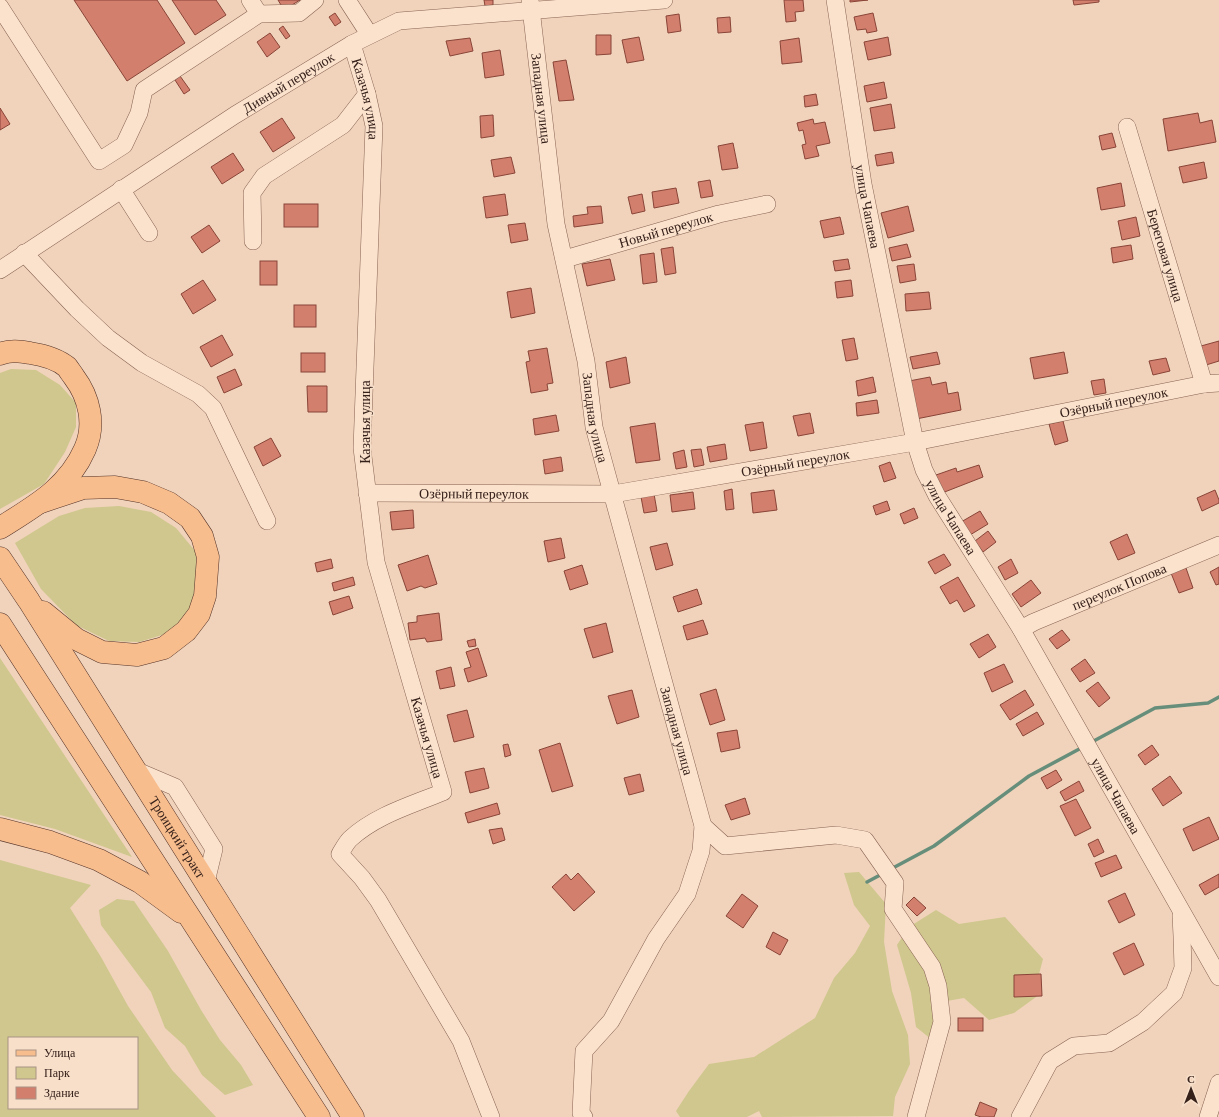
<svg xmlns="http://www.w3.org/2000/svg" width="1219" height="1117" viewBox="0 0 1219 1117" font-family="'Crimson Pro',serif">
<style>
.green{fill:#cfc78e;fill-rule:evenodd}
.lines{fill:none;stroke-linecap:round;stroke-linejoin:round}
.stream{stroke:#668e7b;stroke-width:3.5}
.building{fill:#d27f6d;stroke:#894438}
.minor-casing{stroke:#886353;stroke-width:18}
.major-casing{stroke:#553329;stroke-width:23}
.minor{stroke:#fbe2cd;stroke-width:17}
.major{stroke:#f8bd8d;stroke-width:22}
.labels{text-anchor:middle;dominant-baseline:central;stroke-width:3;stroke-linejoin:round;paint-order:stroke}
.street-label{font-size:14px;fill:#36211a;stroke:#f8dfca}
</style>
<rect width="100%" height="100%" fill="#f0d3ba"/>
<g class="green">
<polygon points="11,369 36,370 60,385 76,403 76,427 65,452 44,484 0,509 0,373"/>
<polygon points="119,506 151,512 176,528 196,552 199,583 189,616 172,632 139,642 109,641 76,625 41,589 15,543 59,516 85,508"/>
<polygon points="0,658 132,857 55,829 0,815"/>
<path d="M0,860L91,885L70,908L101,957L128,1006L172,1070L216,1117H0ZM9,1038H137V1108H9Z"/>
<polygon points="859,872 886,904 884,942 892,991 908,1035 910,1064 895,1097 893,1116 762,1117 759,1111 747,1117 680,1117 676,1111 689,1091 709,1064 754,1057 815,1018 834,978 855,953 870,926 854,905 844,873"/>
<polygon points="117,899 134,901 168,951 201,1010 220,1040 241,1065 253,1085 225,1095 202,1075 185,1046 165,1028 151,992 101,925 99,910"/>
<polygon points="936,910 959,924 1005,917 1043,959 1038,978 1036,997 1014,1013 989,1020 964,998 941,1002 931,1039 916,1027 911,993 897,945 909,927"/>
</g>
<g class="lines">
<g class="stream">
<polyline points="1090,743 1155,708 1208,703 1219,697"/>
<polyline points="891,869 934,846 1029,776 1083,747"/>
<polyline points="867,882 882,874"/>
</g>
</g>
<g class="building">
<polygon points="74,0 157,0 185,43 127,81"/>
<polygon points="172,0 216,0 226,15 195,35"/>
<polygon points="278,0 300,0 284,10"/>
<polygon points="484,0 493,0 493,5 485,6"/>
<polygon points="784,0 803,0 804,11 795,12 796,21 786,22"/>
<polygon points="850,0 868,0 850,2"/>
<polygon points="1073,0 1099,0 1099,2 1074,5"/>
<polygon points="335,13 341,22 335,26 329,17"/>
<polygon points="873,13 877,31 867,33 866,29 857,30 854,17"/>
<polygon points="679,14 681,31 668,33 666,16"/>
<polygon points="730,17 731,32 718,33 717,18"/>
<polygon points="283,26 290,36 286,39 279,29"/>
<polygon points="270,33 280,47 267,57 257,42"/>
<polygon points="596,35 611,35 611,54 596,55"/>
<polygon points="639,37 644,60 627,63 622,40"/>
<polygon points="888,37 891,55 868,60 864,42"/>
<polygon points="470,38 473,51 450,56 446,41"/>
<polygon points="799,38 802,62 782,64 780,41"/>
<polygon points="500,50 504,75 485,78 482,53"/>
<polygon points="566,60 574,100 559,101 553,62"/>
<polygon points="180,76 190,90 184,94 175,80"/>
<polygon points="884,82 887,98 867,102 864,86"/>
<polygon points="816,94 818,105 805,107 804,96"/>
<polygon points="891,104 895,128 874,131 870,108"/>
<polygon points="0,108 10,124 0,130"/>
<polygon points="1198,113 1200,123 1212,120 1216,142 1168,151 1163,119"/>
<polygon points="493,115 494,136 481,138 480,116"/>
<polygon points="282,118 295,138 273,152 260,132"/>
<polygon points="813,119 814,124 825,122 830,143 816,146 819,156 805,159 802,145 806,144 803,130 799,131 797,123"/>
<polygon points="1112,133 1116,147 1102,150 1099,136"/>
<polygon points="733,143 738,168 722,170 718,146"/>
<polygon points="892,152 894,163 877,166 875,155"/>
<polygon points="233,153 244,170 222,184 211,167"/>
<polygon points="511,157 515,173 494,177 491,160"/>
<polygon points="1204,162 1207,178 1183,183 1179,167"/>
<polygon points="710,180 713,196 701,198 698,182"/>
<polygon points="1121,183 1125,206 1101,210 1097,188"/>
<polygon points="676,188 679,203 654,208 652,192"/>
<polygon points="505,194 508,215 486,218 483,197"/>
<polygon points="642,194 645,211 632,214 628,197"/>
<rect x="284" y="204" width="34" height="23"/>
<polygon points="601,206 603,223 574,227 573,216 588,214 587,207"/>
<polygon points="908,206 914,231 888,238 881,213"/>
<polygon points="840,217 844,234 824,238 820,221"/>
<polygon points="1136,217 1140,236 1122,240 1118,221"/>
<polygon points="525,223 528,240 511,243 508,225"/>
<polygon points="209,225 220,241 202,253 191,237"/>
<polygon points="907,244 911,257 892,261 889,248"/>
<polygon points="1131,245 1133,259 1113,263 1111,248"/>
<polygon points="673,247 676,273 665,275 661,249"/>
<polygon points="654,253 657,282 643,284 640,255"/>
<polygon points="610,259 615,280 587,286 582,264"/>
<polygon points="848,259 850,269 835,271 833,261"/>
<rect x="260" y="261" width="17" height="24"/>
<polygon points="914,264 916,280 900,283 897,266"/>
<polygon points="203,280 216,300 193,314 181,294"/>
<polygon points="851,280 853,296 837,298 835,282"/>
<polygon points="531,288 535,313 511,318 507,292"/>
<polygon points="929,292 931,309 906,311 905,294"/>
<rect x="294" y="305" width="22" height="22"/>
<polygon points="222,335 233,355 211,367 200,347"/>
<polygon points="854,338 858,359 846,361 842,340"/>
<polygon points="1219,341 1219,361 1206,365 1201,346"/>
<polygon points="547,348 553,383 547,384 548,390 531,393 526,362 530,361 528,351"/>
<polygon points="937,352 940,364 913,369 910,357"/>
<polygon points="1064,352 1068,373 1034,379 1030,358"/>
<rect x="301" y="353" width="24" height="19"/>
<polygon points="626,357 630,383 610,388 606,362"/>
<polygon points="1166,358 1170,371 1153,375 1149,361"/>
<polygon points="235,369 242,385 224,393 217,377"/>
<polygon points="873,377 876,392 858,396 856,381"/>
<polygon points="930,377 932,385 946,382 948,394 958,392 961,410 916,419 909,381"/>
<polygon points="1104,379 1106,393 1094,395 1091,381"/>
<polygon points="307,386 327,386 327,412 308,412"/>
<polygon points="877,400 879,413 857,416 856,403"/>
<polygon points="810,413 814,433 798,436 793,416"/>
<polygon points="556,415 559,431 535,435 533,419"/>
<polygon points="1063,421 1068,441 1055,445 1049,424"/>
<polygon points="763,422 767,448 750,451 745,425"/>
<polygon points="655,423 660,460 636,463 630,427"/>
<polygon points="271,438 281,456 263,466 254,447"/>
<polygon points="725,444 727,459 710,462 707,447"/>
<polygon points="701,449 704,465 694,467 691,450"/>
<polygon points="684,450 687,467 676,469 673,453"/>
<polygon points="561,457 563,471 545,474 543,460"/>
<polygon points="890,462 896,478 884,482 879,466"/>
<polygon points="979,465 983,477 942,493 936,475 956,468 957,472"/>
<polygon points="732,489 734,509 726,510 724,491"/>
<polygon points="774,490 777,510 753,513 751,493"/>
<polygon points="1215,490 1219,500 1219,503 1202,511 1197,498"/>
<polygon points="693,492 695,509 672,512 670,495"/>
<polygon points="654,494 657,511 644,513 641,497"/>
<polygon points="887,501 890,510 876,515 873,506"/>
<polygon points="914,508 918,518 904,524 900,514"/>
<polygon points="413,510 414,528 392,530 390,512"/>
<polygon points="980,511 988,524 970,535 961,522"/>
<polygon points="988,531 996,542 983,552 975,541"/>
<polygon points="1127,534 1135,553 1118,560 1110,542"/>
<polygon points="561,538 565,558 548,562 544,541"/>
<polygon points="667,543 673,565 656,570 650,547"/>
<polygon points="944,554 951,565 935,574 928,562"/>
<polygon points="428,555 437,584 425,588 421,586 407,591 398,565"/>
<polygon points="331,559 333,568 317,572 315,563"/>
<polygon points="1011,559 1018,573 1005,580 998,567"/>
<polygon points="582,565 588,584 570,590 564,571"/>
<polygon points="1219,567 1219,584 1216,585 1210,572"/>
<polygon points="1186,568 1193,588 1179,593 1171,573"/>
<polygon points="353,577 355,585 334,591 332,583"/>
<polygon points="958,577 975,606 964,612 957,600 950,604 940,587"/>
<polygon points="1031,580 1041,593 1021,607 1012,594"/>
<polygon points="697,589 702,604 678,612 673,597"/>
<polygon points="349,596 353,608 333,615 329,602"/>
<polygon points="439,613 442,640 427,642 425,638 410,640 408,623 417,622 417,616"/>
<polygon points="703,620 708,634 687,640 683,626"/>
<polygon points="606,623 613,652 593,658 584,629"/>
<polygon points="1062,630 1070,640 1057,649 1049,639"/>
<polygon points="988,634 996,647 979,658 970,644"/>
<polygon points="475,639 476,646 469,647 467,641"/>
<polygon points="478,648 487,676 468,682 464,669 471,667 466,652"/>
<polygon points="1085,659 1095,673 1080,682 1071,669"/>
<polygon points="1004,664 1013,682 992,692 984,673"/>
<polygon points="451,667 455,686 440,689 436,671"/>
<polygon points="1098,682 1110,698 1099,707 1086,691"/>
<polygon points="716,689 725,720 710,725 700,694"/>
<polygon points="632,690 639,717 617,724 608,696"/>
<polygon points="1025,690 1034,705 1010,720 1000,705"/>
<polygon points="467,710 474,737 454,742 447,715"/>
<polygon points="1037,712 1044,724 1023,736 1016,724"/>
<polygon points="737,730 740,748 721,752 717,733"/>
<polygon points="560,743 573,786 552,792 539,750"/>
<polygon points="508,744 511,755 505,757 503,745"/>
<polygon points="1152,745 1159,755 1145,765 1138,755"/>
<polygon points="484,768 489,788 470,793 465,772"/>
<polygon points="1056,770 1062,780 1047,789 1041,778"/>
<polygon points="640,774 644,791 629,795 624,778"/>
<polygon points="1170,776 1182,793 1163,806 1152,789"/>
<polygon points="1079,781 1084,791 1065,801 1060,792"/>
<polygon points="745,798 750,814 731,820 725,805"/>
<polygon points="1076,799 1091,828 1075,836 1060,806"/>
<polygon points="497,803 500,814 468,823 465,813"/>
<polygon points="1209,817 1219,839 1193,851 1183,829"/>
<polygon points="502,828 505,840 493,844 489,830"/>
<polygon points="1098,839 1104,852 1094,857 1088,844"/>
<polygon points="1116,855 1122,868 1101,877 1095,863"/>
<polygon points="578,873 595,892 574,911 552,887 566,874 571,880"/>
<polygon points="1219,874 1219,887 1205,895 1199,885"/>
<polygon points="1125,893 1135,915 1119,923 1108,901"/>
<polygon points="742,894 758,906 743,928 726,916"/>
<polygon points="914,897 926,908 917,916 906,905"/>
<polygon points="773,932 788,940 780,955 766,947"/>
<polygon points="1134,943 1144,965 1124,975 1113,953"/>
<polygon points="1041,974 1042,996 1014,997 1014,975"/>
<rect x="958" y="1018" width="25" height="13"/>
<polygon points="980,1102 997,1109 994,1117 981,1117 975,1115"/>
</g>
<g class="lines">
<g class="minor-casing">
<g id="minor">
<polyline points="250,0 259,14"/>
<polyline points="347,0 369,34"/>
<path id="s1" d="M530,0L556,224L586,361L594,427L703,826L701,851L687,894L656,939L611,1021L584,1051L581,1113L584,1117"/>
<path id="s2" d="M835,0L863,184L915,442L924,470L937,496L1021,629L1219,977"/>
<polyline points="0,7 99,161 124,145 139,113 144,90 259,14 299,13 315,0"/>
<path id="s3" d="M352,44L367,94L374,126L362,448L376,562L443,792C412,805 376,815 350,839C346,843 343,849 340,854L362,878L378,900L461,1041L491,1117"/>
<path id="s4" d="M1127,127L1204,384"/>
<polyline points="121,189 149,233"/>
<polyline points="253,241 252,193 264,176 343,125 367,94"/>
<polyline points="24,253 77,309 108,338 142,363 198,394 213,408 267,521"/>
<path id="s5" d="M565,259L719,214L767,204"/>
<path id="s6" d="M0,270L235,115L352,44L399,21L664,0"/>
<path id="s7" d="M367,493L613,494L915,442L1204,384L1219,383"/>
<path id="s8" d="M1021,629L1034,622L1219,545"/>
<polyline points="135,770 175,787 214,849 206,882"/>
<polyline points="703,826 725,846 836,835 865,840 895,883 893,909 932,967 938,986 942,1022 916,1117"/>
<polyline points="1020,1117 1050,1061 1074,1046 1109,1043 1143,1022 1174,993 1183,968 1182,936 1181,915"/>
<polyline points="1208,1117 1219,1083"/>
</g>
</g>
<g class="major-casing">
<g id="major">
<path d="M0,354C9,350 21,351 30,353C43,355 56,358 67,367C69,370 72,374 74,377C89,397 96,424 85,449C68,488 35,506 0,528"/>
<polyline points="41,502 83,488 115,487 143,492 169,503 190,518 202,536 208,557 205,596 199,614 186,631 164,648 137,655 102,652 76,639 43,612"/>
<path id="s9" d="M0,558L29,601L353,1117"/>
<polyline points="0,624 319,1117"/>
<polyline points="0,829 50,842 99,860 140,882 181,912"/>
</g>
</g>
<use href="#minor" class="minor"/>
<use href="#major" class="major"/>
</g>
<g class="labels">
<g class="street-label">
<text stroke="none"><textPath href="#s6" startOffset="344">Дивный переулок</textPath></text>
<text stroke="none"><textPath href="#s1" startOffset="99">Западная улица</textPath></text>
<text stroke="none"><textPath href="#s3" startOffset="57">Казачья улица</textPath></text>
<text stroke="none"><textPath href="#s2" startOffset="209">улица Чапаева</textPath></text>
<text stroke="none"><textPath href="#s5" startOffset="105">Новый переулок</textPath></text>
<text stroke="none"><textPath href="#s4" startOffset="134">Береговая улица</textPath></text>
<text stroke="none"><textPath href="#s7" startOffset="755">Озёрный переулок</textPath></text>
<text stroke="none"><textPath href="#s1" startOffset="423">Западная улица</textPath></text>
<text transform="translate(365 422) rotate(-90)">Казачья улица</text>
<text stroke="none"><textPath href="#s7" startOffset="431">Озёрный переулок</textPath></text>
<text stroke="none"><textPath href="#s7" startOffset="107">Озёрный переулок</textPath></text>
<text stroke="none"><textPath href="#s2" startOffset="533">улица Чапаева</textPath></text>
<text stroke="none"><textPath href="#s8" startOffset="107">переулок Попова</textPath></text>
<text stroke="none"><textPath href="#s1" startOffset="747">Западная улица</textPath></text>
<text stroke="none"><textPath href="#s3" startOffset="705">Казачья улица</textPath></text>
<text stroke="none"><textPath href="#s2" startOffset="857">улица Чапаева</textPath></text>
<text stroke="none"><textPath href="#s9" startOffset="331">Троицкий тракт</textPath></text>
</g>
</g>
<rect x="8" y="1037" width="130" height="72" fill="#f8dfca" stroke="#aa9384"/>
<rect x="16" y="1050" width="20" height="6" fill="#f8bd8d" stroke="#aa9384"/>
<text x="44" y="1057" font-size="12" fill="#36211a">Улица</text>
<rect x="16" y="1067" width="20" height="12" fill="#cfc78e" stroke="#aa9384"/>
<text x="44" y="1077" font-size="12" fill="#36211a">Парк</text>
<rect x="16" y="1087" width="20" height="12" fill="#d27f6d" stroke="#aa9384"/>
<text x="44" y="1097" font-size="12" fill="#36211a">Здание</text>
<g transform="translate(1191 1089)" stroke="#f8dfca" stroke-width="3" paint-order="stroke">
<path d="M0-3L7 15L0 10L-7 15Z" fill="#36211a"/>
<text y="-6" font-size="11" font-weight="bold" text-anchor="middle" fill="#36211a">С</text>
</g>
</svg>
